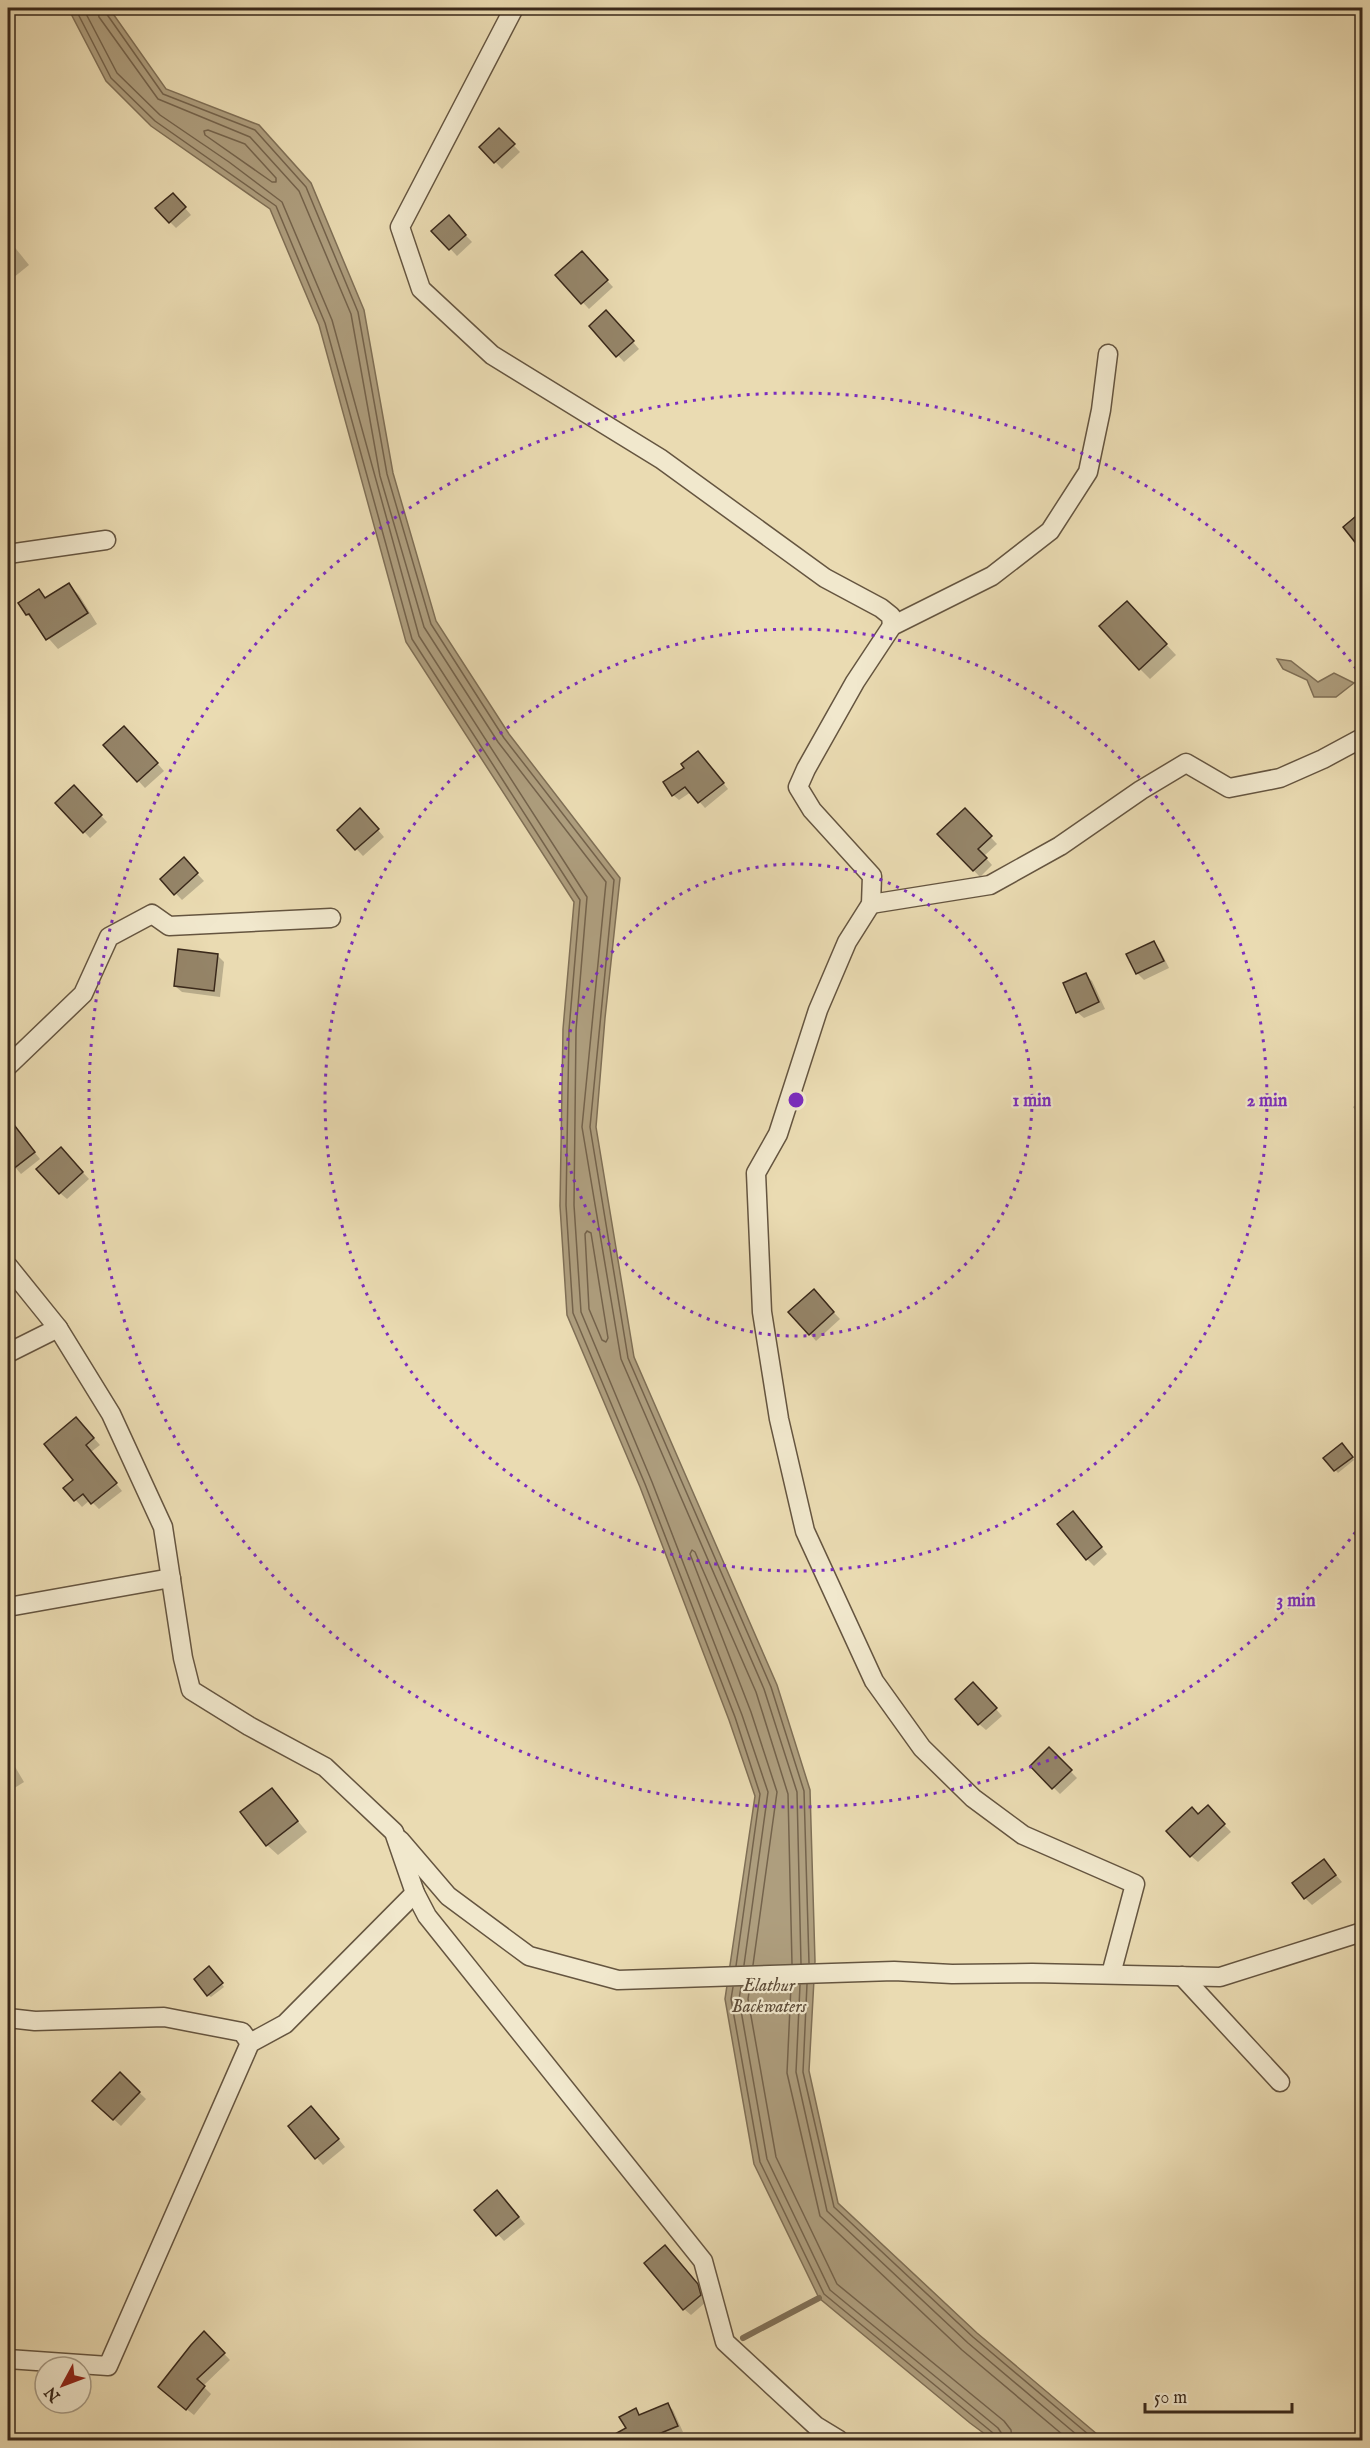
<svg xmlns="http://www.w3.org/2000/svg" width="1370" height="2448" viewBox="0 0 1370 2448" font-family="'IM FELL English',serif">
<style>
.water{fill:#ae9e7e;stroke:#7f6f56;stroke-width:1.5}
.shadow{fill:#0003}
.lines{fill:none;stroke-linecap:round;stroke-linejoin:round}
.shore{stroke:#74634c;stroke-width:1.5}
.stream{stroke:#7f6f56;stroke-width:6}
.building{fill:#958569;stroke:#39281a;stroke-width:1.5}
.street-casing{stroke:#655540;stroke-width:21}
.street{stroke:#f1e8cd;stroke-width:18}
.ring{fill:none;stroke:#7b2cbf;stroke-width:3;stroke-dasharray:3 6}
.labels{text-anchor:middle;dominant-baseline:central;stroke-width:4.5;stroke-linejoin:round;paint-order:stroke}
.water-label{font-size:18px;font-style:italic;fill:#5c4b38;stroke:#f1e8cd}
.centre{fill:#7b2cbf;stroke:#f1e8cd;stroke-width:3}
.ring-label{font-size:18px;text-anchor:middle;font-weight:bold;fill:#7b2cbf;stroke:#f1e8cd;stroke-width:4.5;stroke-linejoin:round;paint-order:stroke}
</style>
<rect width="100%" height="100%" fill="#eadbb2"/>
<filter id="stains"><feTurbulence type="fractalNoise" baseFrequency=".00333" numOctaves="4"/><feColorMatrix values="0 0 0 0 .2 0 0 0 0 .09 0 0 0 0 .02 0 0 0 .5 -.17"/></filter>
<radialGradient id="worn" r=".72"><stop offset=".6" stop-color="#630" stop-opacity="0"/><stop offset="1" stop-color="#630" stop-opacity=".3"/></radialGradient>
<g class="water">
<polygon points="68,8 109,8 166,89 259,125 311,183 364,310 393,473 436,621 509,734 620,878 605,1018 596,1127 634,1357 777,1685 810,1790 815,1961 809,2071 838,2203 977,2333 1104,2440 993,2440 970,2423 819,2298 754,2164 725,1999 755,1796 729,1720 640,1487 567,1315 560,1206 563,1029 574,902 406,642 319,325 270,209 151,126 106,81"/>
<polygon points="1277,659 1291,661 1318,682 1334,673 1354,683 1336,697 1314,697 1307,680 1283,669"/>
</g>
<g class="shadow">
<polygon points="499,130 520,152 502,169 481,147"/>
<polygon points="179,201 191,215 176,228 170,222"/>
<polygon points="455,224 472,242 457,256 434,231"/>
<polygon points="8,239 29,265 8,282"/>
<polygon points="588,260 613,287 589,309 557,275"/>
<polygon points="613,319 639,349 624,362 591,326"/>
<polygon points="69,585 79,595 97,624 58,649 27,614 39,591 47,599"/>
<polygon points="1137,613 1176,655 1150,679 1140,669"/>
<polygon points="131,734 164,771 145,788 105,745"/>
<polygon points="704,758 728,789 705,808 691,792 679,800 673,795"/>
<polygon points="74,787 107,822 90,838 57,803"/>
<polygon points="965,810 997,844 984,856 992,865 980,877 939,834"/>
<polygon points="367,817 384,837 363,856 339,830"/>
<polygon points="190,866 204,881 182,900 162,879"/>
<polygon points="1154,943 1160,950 1169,968 1144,980 1137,973"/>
<polygon points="217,955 224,962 220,997 182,992 175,986"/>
<polygon points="1085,974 1092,981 1105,1009 1084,1018 1077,1012"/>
<polygon points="1362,1100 1362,1119 1353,1107"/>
<polygon points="14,1127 40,1159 21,1174 8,1159 8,1132"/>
<polygon points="67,1155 89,1179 67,1199 60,1193"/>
<polygon points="820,1298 840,1319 816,1341 810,1334"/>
<polygon points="83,1426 100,1445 91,1452 122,1491 99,1509 90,1500 82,1507 65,1488 75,1480"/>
<polygon points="1344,1448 1354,1460 1338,1473 1325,1458"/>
<polygon points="1079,1520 1107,1554 1094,1566 1087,1559"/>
<polygon points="980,1691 1002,1716 986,1730 979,1724"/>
<polygon points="1049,1749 1077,1778 1060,1794 1032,1766"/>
<polygon points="8,1755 24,1782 8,1792"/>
<polygon points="272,1790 307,1832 278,1855 267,1845"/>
<polygon points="1214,1814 1231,1832 1198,1862 1191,1856"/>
<polygon points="1324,1861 1342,1882 1312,1905 1305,1898"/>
<polygon points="212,1971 224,1987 211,1997 208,1995"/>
<polygon points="120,2074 146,2099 121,2126 94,2101"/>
<polygon points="318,2114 345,2147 323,2165 290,2126"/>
<polygon points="504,2199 525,2224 504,2241 476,2210"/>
<polygon points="671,2254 704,2293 706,2302 691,2315 684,2309"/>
<polygon points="204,2333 230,2360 203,2386 211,2394 194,2415 166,2393"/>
<polygon points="667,2404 673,2410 683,2432 662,2440 625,2440 620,2433 628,2429 635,2410 641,2416"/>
</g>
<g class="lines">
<g class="shore">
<polyline points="75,8 111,78 155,121 276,206 325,323 412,639 580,900 569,1030 566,1205 573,1313 645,1484 735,1717 760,1794 736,1966"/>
<polyline points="83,8 117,73 160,115 229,162 282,202 332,320 419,636 587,897 576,1030 574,1205 581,1312 652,1482 742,1715 768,1792 744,1965"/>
<polyline points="97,8 99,17 158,99 250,137 299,191 351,314 380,476 424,627 498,742 606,882 582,1127 621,1359 764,1689 797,1792 801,1964"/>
<polyline points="104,8 106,13 163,94 255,130 306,187 358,312 387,474 431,624 504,738 614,880 590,1127 628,1358 771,1687 804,1791 809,1963"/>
<polygon points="208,130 245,144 276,178 276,182 272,182 205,135 204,131"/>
<polygon points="587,1231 591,1233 608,1338 606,1342 602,1340 589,1309 585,1234"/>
<polyline points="753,1965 777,1792 751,1712 690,1554 692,1550 695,1552 756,1692 788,1794 792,1964"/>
<polyline points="807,1984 803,2072 834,2207 973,2337 1095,2440"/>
<polyline points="791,1985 787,2073 820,2216 962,2350 1069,2440"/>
<polyline points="800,1985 796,2072 827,2211 968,2343 1083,2440"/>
<polyline points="750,1986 748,1999 776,2157 837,2284 1004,2421 1011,2430 1012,2440"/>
<polyline points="733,1987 731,1999 760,2162 824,2294 993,2433 996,2440"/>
<polyline points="741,1987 739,1999 767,2159 830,2290 998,2428 1002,2434 1003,2440"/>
</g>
<polyline class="stream" points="743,2338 819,2298"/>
</g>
<g class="building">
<polygon points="499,128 515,144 494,163 479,147"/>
<polygon points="173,193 186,207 169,223 155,208"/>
<polygon points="449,215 466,235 449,250 431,231"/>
<polygon points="582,251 608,280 581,304 555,275"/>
<polygon points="606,310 634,341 616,357 589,326"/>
<polygon points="1362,511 1362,551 1343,527"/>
<polygon points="69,583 88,613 46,640 29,614 26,615 18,603 39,589 45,598"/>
<polygon points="1127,601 1167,644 1139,670 1099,626"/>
<polygon points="124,726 158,763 137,782 103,745"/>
<polygon points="698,751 724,783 698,803 685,787 672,796 663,782 684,768 681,764"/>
<polygon points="74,785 102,815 83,833 55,803"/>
<polygon points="360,808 379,829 355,850 337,830"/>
<polygon points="965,808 992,836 978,849 987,858 973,871 937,834"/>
<polygon points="184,857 198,873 174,895 160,879"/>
<polygon points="1154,941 1164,961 1136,974 1126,954"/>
<polygon points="178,949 218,954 214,991 174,986"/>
<polygon points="1086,973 1099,1002 1076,1013 1063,983"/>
<polygon points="8,1117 35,1152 8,1173"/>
<polygon points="61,1147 83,1172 59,1194 36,1169"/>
<polygon points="814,1289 834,1312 809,1335 788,1312"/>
<polygon points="76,1417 94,1438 86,1445 117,1483 91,1504 83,1494 74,1501 63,1488 73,1480 44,1444"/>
<polygon points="1342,1443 1353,1457 1334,1471 1323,1458"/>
<polygon points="1073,1511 1102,1547 1086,1560 1057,1524"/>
<polygon points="973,1682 997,1708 978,1725 955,1699"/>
<polygon points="1049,1747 1072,1770 1052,1789 1030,1766"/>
<polygon points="272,1788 298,1821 266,1846 240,1812"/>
<polygon points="1208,1805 1225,1824 1190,1857 1166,1831 1192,1807 1198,1814"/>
<polygon points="1324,1859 1336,1875 1304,1899 1292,1883"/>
<polygon points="209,1966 223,1983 207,1996 194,1979"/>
<polygon points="120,2072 140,2092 113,2120 92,2101"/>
<polygon points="311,2106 339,2139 315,2159 288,2126"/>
<polygon points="497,2190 519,2217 496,2236 474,2210"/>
<polygon points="665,2245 698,2284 701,2295 683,2310 644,2263"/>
<polygon points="204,2331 225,2353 197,2379 205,2386 186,2410 158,2387 191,2345"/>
<polygon points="668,2403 678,2426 644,2440 604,2440 626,2428 619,2417 636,2408 639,2415"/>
</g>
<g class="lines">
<g class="street-casing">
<g id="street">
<polyline points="514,8 400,227 421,289 492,355 661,459 825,578 881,608 891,616 892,626"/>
<polyline points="1108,354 1101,410 1088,472 1050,531 992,576 892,626 855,682 806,769 798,787 812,810 872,876 871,904 847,942 818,1010 778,1134 756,1173 762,1312 779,1419 805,1531 874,1681 922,1748 973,1798 1023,1835 1135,1884 1111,1974"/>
<polyline points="8,554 106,540"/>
<polyline points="871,904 990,885 1060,846 1141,790 1186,763 1229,788 1280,778 1323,759 1362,738"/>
<polyline points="8,1066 83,994 109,937 152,914 169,926 331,918"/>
<polyline points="8,1266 58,1328 111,1414 163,1527 183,1658 191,1690 249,1726 325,1767 394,1832 415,1893 427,1916 703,2261 725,2342 816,2426 839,2440"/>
<polyline points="8,1353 58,1328"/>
<polyline points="8,1607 171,1578"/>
<polyline points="400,1840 448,1896 529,1956 618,1980 894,1971 952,1974 1032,1973 1220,1977 1362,1932"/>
<polyline points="1182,1976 1280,2082"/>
<polyline points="8,2018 35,2021 164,2017 242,2032 250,2043"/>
<polyline points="8,2359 108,2366 250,2043 285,2024 415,1893"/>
</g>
</g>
<use href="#street" class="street"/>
</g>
<g class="ring">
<circle cx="796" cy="1100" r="236"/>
<circle cx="796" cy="1100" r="471"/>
<path d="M1361 1525A707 707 0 1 1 1361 675"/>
</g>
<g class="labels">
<g class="water-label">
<text x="769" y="1986">Elathur<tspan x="769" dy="21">Backwaters</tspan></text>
</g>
</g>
<circle cx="796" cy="1100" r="9" class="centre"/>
<g class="ring-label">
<text x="1032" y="1106">1 min</text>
<text x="1267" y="1106">2 min</text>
<text x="1296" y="1606">3 min</text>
</g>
<rect width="1370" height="2448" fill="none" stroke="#eadbb2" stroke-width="30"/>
<rect x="9" y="9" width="1352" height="2430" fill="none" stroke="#39281a" stroke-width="3"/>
<rect x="15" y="15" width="1340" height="2418" fill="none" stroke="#39281a" stroke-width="1.5"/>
<g transform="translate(63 2385) rotate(229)"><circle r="28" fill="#f1e8cd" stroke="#a79b85" stroke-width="1.5"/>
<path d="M0-4.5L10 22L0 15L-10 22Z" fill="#8f2418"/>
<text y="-9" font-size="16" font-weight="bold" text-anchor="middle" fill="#39281a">N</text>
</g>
<path d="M1145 2403v9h147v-9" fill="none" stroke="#39281a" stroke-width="3"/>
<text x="1154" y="2403" font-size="18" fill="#39281a" stroke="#f1e8cd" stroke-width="4.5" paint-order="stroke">50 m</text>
<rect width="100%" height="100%" filter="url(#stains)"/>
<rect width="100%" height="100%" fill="url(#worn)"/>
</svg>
